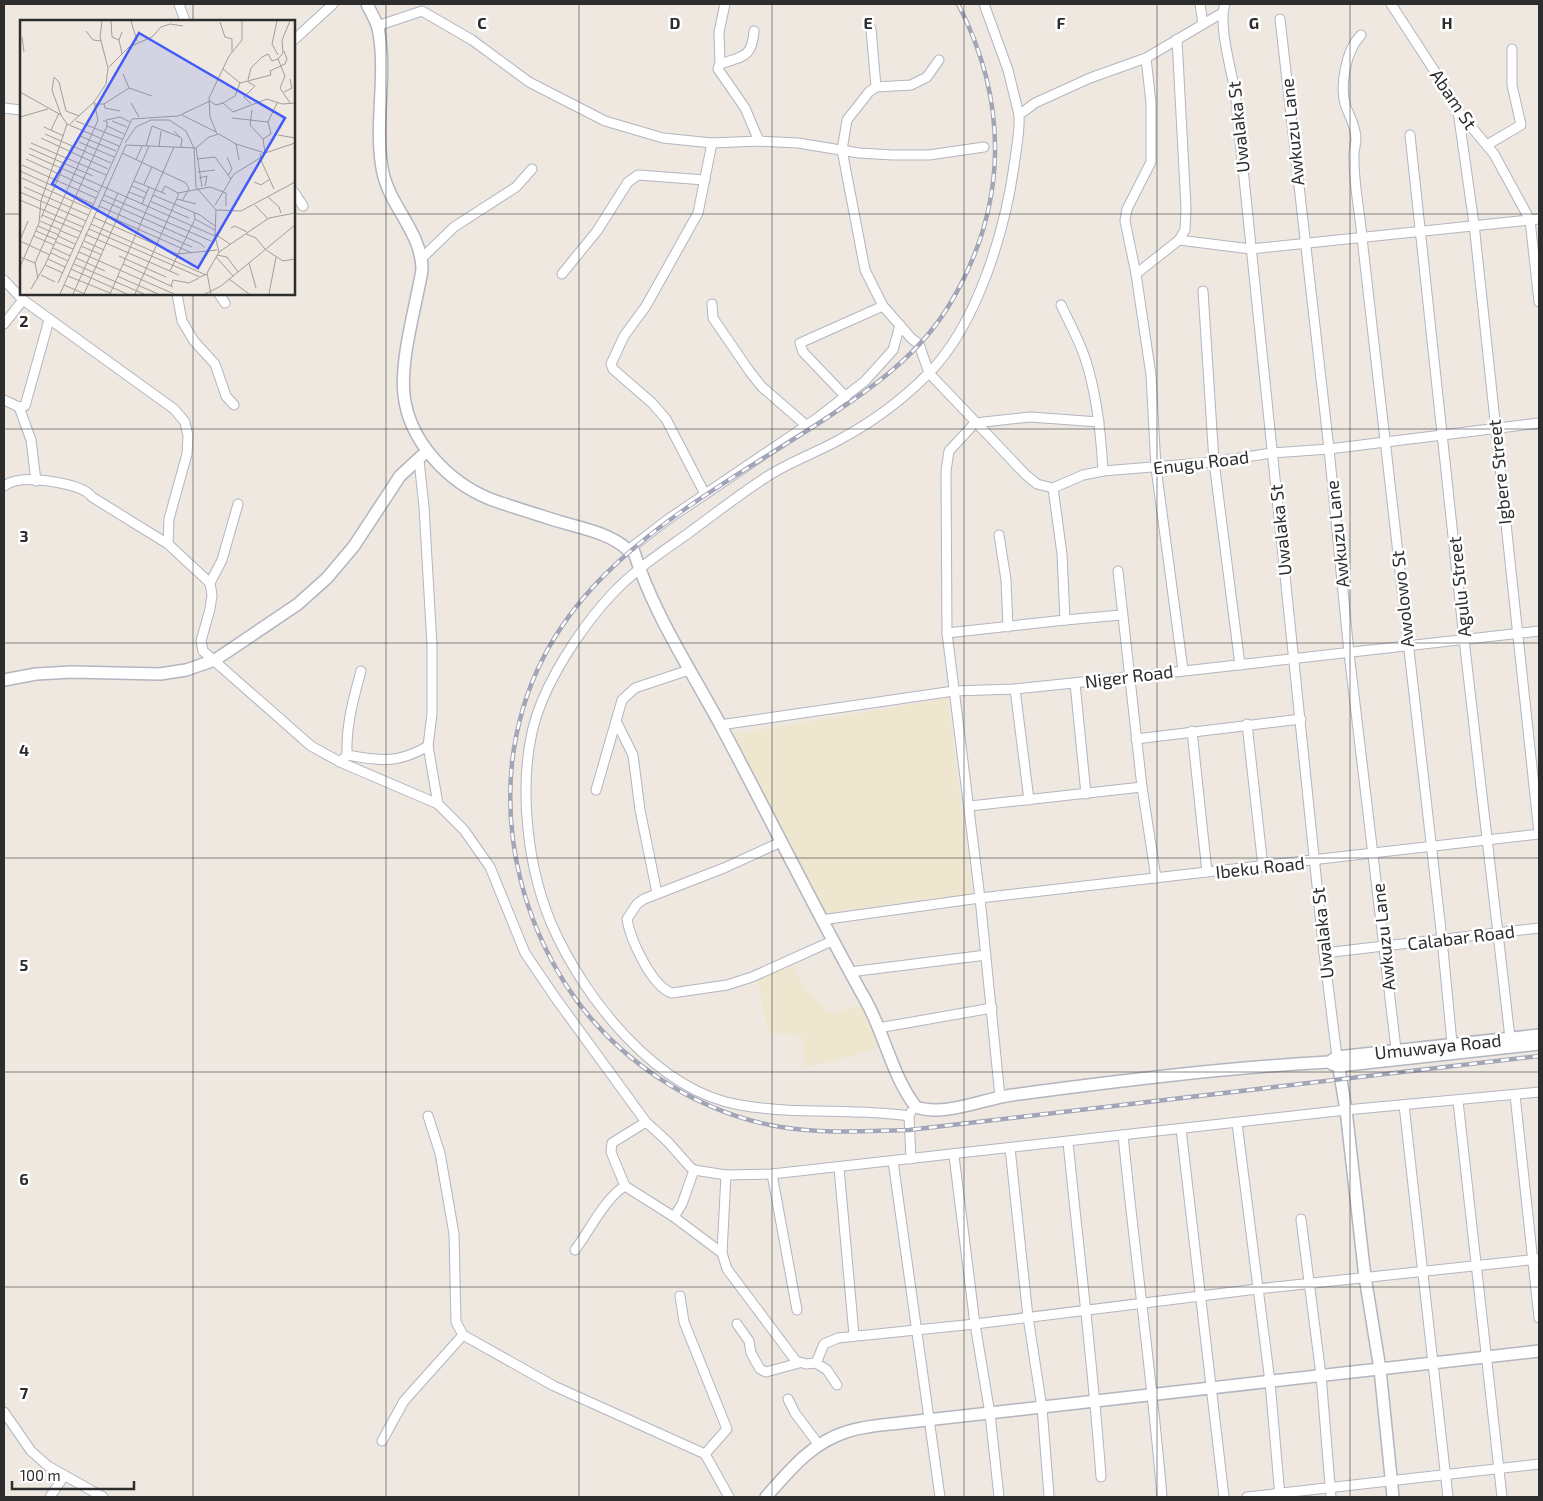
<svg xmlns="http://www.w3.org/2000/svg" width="1543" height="1501" viewBox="0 0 1543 1501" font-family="'Exo 2',sans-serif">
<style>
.education{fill:#efe6d0}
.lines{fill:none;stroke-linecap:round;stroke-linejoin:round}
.minor-casing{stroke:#b3b5c0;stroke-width:11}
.tertiary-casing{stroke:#b3b5c0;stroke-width:14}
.minor{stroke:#fff;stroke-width:9}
.tertiary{stroke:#fff;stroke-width:11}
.rail-casing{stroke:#a2a4b7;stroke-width:4.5}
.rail{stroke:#fff;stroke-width:2.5;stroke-dasharray:8;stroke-linecap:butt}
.grid{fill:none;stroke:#2d2d2d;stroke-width:1;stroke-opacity:0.55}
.labels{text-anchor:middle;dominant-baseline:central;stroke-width:5;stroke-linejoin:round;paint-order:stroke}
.street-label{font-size:18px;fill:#2d2d2d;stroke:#fff}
.inset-road{fill:none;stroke:#a19d98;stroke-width:1}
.view{fill:#425bf8;fill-opacity:0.15;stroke:#425bf8;stroke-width:2.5}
.inset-edge{fill:none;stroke:#2d2d2d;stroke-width:2.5}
.grid-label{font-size:16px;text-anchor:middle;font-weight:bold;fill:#2d2d2d;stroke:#fff;stroke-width:5;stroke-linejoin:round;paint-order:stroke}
</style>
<rect width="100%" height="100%" fill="#eee8e0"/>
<g class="education">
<polygon points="948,698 972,894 824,913 733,734"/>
<polygon points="785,968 793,968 808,992 812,993 821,1005 833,1014 864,1004 882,1046 842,1059 805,1067 802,1036 768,1032 757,978"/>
</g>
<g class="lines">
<g class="minor-casing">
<g id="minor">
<polyline points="179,4 185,21"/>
<polyline points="984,4 1008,70 1019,115"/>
<polyline points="1200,4 1203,24"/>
<path d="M1225,4C1218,24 1231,69 1235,91L1324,953L1337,1057"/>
<polyline points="1391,4 1443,84 1458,111 1494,154 1530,220 1539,302"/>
<polyline points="1280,19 1329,449 1349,653 1396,1049"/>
<polyline points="377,26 422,11 472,40 529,82 605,121 663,138 712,143 759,141 798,143 859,153 893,155 929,155 984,147"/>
<polyline points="871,29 876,87"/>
<path d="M754,31C752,58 743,56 720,64L718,69L745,108L759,141"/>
<path d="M1361,35C1346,50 1339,86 1346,107C1350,117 1356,127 1356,139C1356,144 1354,149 1354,154C1353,182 1360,211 1362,238L1442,939L1452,1043"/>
<polyline points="1177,39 1186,208 1185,230 1179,240"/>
<polyline points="294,40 333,4"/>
<polyline points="1146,58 1151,103 1151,162 1127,209 1125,221 1136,274 1151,375 1156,468 1183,670"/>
<polyline points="939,60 927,77 911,85 876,87 869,92 847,120 842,150 865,270 883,306 912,339 919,344 929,373 1025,474 1037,484 1053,488"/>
<polyline points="720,64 719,32 725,4"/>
<polyline points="4,108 21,110"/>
<polyline points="1458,111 1474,224 1539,833"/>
<polyline points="1410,135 1464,639 1510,1038"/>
<polyline points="1487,145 1521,125 1512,85 1512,49"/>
<polyline points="294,192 303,206"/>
<polyline points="422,258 454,227 516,187 532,169"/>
<polyline points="562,274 597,231 628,182 638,175 705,180"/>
<polyline points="1136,274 1179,240 1251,249 1539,219"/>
<polyline points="4,280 23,300 174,409 185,422 188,436 187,454 169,519 168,544"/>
<polyline points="1203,291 1214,462 1240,665"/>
<polyline points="177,294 182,321 194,341 215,364 226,396 234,405"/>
<polyline points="219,294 225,303"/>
<polyline points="712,304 713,318 750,372 762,387 807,426"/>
<path d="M1061,305C1069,322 1079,340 1085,358C1097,394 1101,433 1103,471"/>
<polyline points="4,324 23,300"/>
<polyline points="846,397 803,352 800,343 883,306"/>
<polyline points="4,400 19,407 25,406 49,320"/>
<polyline points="19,407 31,440 36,481"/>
<polyline points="419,460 424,507 432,645 432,714 428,746 438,804"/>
<path d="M4,486C7,484 11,482 15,481C32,477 82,483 92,497L168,544L210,583L212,595L210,609L201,641L203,651L311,746L340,762L438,804L464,830L490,867L525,953L557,1000L646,1122L667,1141L690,1167L694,1170L726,1175L772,1174L1346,1110L1539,1092"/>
<polyline points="705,494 666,419 652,403 613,369 611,364 624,336 646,306 698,213 712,143"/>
<polyline points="999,535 1006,580 1008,627"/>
<polyline points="628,550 667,520 816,419 865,381 893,350 900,325"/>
<polyline points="1118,571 1142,787 1156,878"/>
<polyline points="210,583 222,560 238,504"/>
<polyline points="1121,615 1065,620 1062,554 1053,488 1083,475 1103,471 1214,462 1272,453 1329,449 1539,423"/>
<polyline points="947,633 1065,620"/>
<polyline points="1075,683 1086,794"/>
<polyline points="1015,689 1029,800"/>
<polyline points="617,723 633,755 640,810 657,893"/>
<polyline points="1247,724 1263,867"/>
<polyline points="720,725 954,691 1015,689 1131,677 1539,631"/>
<polyline points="1192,731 1207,872"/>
<polyline points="1136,739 1301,719"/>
<path d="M347,755C346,725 353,700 361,671"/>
<path d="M340,762L347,755C380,761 398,764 428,746"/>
<polyline points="596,790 622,700 635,688 689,670"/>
<polyline points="970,806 1142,787"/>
<path d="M781,842L724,868L644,899L637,904L627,919C630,939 652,987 672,993L727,985L752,977L832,941"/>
<polyline points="821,920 980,898 1539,834"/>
<polyline points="1324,953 1539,928"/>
<polyline points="850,972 986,955"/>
<polyline points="878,1028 992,1008"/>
<polyline points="1515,1095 1539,1318"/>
<polyline points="1000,1097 980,898 947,633 946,471 949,451 975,423 1030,417 1099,422"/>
<polyline points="1458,1101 1502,1497"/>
<polyline points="1404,1105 1448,1497"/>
<polyline points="911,1112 909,1116 911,1159"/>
<polyline points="428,1116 440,1153 454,1234 456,1322 463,1335 554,1386 705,1454 729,1497"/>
<path d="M909,1116C853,1108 796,1115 740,1105C656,1091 583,997 551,923C525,860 515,765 542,701C558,663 587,620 615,591C637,568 665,550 690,532C716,513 741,493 768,476C793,460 821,451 846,436C875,420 905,397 928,374C978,324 1006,228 1015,159C1017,145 1020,130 1019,115L1035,103L1090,78L1146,58L1222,13"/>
<polyline points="646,1122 612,1143 611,1152 625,1186 674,1217 682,1204 694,1170"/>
<polyline points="1237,1123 1270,1382 1280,1497"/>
<polyline points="1181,1129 1224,1497"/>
<path d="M1123,1135C1135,1256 1152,1376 1162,1497"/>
<path d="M1068,1142C1079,1253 1093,1365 1101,1477"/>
<polyline points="1010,1148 1028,1317 1042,1408 1049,1496"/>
<polyline points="954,1156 975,1324 990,1414 999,1497"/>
<polyline points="893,1161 940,1497"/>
<polyline points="839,1168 854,1335"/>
<polyline points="772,1174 797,1310"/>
<polyline points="726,1175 722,1253 727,1269 796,1361 806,1364 816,1363"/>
<polyline points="674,1217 722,1253"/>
<polyline points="1301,1219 1321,1375 1331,1497"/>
<path d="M575,1250C590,1230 605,1198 625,1186"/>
<polyline points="680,1296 684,1322 727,1429 705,1454"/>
<polyline points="737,1324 749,1341 751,1353 760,1369 766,1372 799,1363"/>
<polyline points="837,1385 827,1370 816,1363 824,1344 838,1338 975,1324 1257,1289 1539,1259"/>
<polyline points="788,1399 795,1413 819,1445"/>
<polyline points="4,1412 31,1451 48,1466 103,1497"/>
<polyline points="382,1441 404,1401 463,1335"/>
<polyline points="50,1497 64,1476"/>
<polyline points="1247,1497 1539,1464"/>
</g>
</g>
<g class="tertiary-casing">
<g id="tertiary">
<path d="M367,4C370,11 376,20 378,28C388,75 373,126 383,173C391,208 422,233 422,270C416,306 400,359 404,395C409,441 448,482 490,499C509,506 529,512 548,518C574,527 608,531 628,550L633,549C652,611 689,667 720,724C769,816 815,910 866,1001C885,1035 892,1076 916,1107C945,1117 982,1099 1012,1095C1117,1081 1222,1068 1329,1062L1337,1057L1539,1035"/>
<polyline points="4,680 36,674 72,672 160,674 186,670 215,660 298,604 327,578 354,546 400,476 427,451"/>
<polyline points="1337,1057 1346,1110 1365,1277 1380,1369 1393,1497"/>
<polyline points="1332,1064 1338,1066 1539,1044"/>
<path d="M766,1497C789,1471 811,1443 846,1432C863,1426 883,1425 900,1423L1539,1351"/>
</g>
</g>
<use href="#minor" class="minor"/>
<use href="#tertiary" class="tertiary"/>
<g class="rail-casing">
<path id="rail" d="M958,4C1009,102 1008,206 951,302C921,354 871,389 822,421C685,510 533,581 512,763C504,841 524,919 566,985C613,1058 695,1113 781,1127C823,1134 866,1131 909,1130L1539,1056"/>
</g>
<use href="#rail" class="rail"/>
</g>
<path class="grid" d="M193,4V21M386,4V1497M579,4V1497M772,4V1497M964,4V1497M1157,4V1497M1350,4V1497M4,214H21M294,214H1539M193,294V1497M4,429H1539M4,643H1539M4,858H1539M4,1072H1539M4,1287H1539"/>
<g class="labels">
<g class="street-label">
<text transform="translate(1454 99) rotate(56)">Abam St</text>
<text transform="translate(1238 127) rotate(-96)">Uwalaka St</text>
<text transform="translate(1292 132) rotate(-96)">Awkuzu Lane</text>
<text transform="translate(1201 462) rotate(-7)">Enugu Road</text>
<text transform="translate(1499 472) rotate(-96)">Igbere Street</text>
<text transform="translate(1280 530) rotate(-96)">Uwalaka St</text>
<text transform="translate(1337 534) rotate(-96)">Awkuzu Lane</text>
<text transform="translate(1459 587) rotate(-96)">Agulu Street</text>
<text transform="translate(1402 599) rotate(-96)">Awolowo St</text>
<text transform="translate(1129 676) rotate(-7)">Niger Road</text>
<text transform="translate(1260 867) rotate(-6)">Ibeku Road</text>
<text transform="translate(1322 933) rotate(-96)">Uwalaka St</text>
<text transform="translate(1383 937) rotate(-96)">Awkuzu Lane</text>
<text transform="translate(1461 937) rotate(-7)">Calabar Road</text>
<text transform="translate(1438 1046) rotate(-6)">Umuwaya Road</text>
</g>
</g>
<g transform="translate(20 20)">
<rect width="275" height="275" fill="#eee8e0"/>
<path class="inset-road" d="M91,1L92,17L99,20M111,1L117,21M257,1L252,24L258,35M200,2L205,17L212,19V32M66,11L73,20L81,21M102,12L99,20L102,34M2,17L4,32M89,47L109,27L132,17L141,7L150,4L163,6M203,49L220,63M103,54L109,68M228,60L231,48L242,37L248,34L252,41L258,39M227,61L235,66L224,77L231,84M0,72L41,95L47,104L21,181L19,203L0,247M264,72L272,68L270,59M111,83L119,97M203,83L213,92L247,79L262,84L275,83M270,83L260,68L265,56L258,39L263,33L262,20L270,1M75,84H84L109,68L132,76M84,84L85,88L100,91M232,90L230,105L243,119L245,133M41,95L32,70L34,57L39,62L46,91L59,96M162,95L196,112M0,97L28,89M212,98L248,102M86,100L100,97L110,102M56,101L102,119M92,101L107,107M47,104L99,126M50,104L74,82M87,106L104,114M24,107L44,116M31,110L39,93M154,111L162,119L161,127M25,114L91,143M197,114L190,97L189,78L209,36L222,20V1M258,115L275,118M60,116L96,131M21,118L88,149M243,119L251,114L248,102L257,83M59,122L94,137M11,123L86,155M105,123L116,107L131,100H149L166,111L174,128L176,167L196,190L195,216M216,124L219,140M126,126L132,106L160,117M139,126L141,111M9,128L73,156M176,128L182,167M102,133L166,163L169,169L162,181M9,134L195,216L199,232M207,137L212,149L208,156M240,138L254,169M6,139L78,172M177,139L195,137L211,159M116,140L122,126M2,145L76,178M0,151L73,184M178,152L195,150M2,158L70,189M179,158L187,156L185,166M114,161L146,174M234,162L241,165L250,159M124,164L132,147M112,166L127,173M4,167L68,195M0,172L66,201M109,172L124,178M158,173L190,167L206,173V186M84,175L191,221M133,175L180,195L195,206M248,177L259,187L261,193M157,179L176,184M0,180L63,207M82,180L181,224L185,228M130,181L169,198M122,184L129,167M195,185L214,154L240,138L241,133M235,185L248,199M79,186L172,227M196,190L221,191L275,162M77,191L172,233M22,195L61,212M73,197L157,234L197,230M21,198L52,126M175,199L195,210M20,201L41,210M71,204L186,255M18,206L39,215M211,208L215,206L227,212M69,209L180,257L187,254M16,211L37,220M41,211L58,218M65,214L159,255M195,214L210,224M226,214L236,218L245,229M14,216L34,225M38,216L55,224M0,220L8,201M0,221L30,235M64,221L84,230M36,222L53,229M61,226L82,235M33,228L50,236M246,230L263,241L275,239M59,232L154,274M31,233L48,241M197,235L207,237L218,252M99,236L146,257M0,237L15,243M196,237L213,256M56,238L85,251M28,239L45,247M229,243L236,268M54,244L124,274M103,244L153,267M25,245L43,253M51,249L107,274M150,251L175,199L174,193M21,255L35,262M48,256L90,273M97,256L138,274M18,259L15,243L78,100L74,82L86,64L88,48L80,17L82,1M209,259L229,274M38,263L112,99L158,96L190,81L196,85L203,83L215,76L220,63L251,55L250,51L265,44L267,39L264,31M44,265L65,274M151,266L153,260L169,263L179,258M11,269L25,245L87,106V101H83M40,274L106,125L176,128L189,117L199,114L216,124L245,133L275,123M53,274L98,173M64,274L129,126M90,274L154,127M115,274L158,176V173L145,166L142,172M185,274L201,266L275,205M191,274L187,253L199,232L249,198L275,193M249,274L256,237"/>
<path class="view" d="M119,13L265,98L178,248L32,164Z"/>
<rect width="275" height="275" class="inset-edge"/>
</g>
<g class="grid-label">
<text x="482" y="29">C</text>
<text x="675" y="29">D</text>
<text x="868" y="29">E</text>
<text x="1061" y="29">F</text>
<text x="1254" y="29">G</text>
<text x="1447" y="29">H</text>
<text x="24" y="327">2</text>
<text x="24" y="542">3</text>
<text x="24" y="756">4</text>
<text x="24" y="971">5</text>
<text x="24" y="1185">6</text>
<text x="24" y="1399">7</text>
</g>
<rect width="1543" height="1501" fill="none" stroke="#2d2d2d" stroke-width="10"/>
<path d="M12 1481v8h122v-8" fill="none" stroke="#2d2d2d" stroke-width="2.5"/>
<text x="20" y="1481" font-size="15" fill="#2d2d2d" stroke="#ffffff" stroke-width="4" paint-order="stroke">100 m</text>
</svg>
